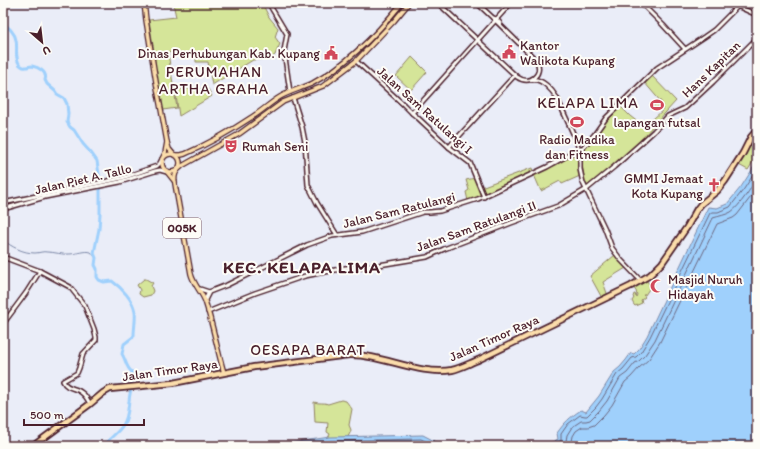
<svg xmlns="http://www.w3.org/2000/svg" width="760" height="449" viewBox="0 0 760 449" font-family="Itim,sans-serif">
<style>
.green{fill:#d5e599;stroke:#908262}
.water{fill:#9fd0fc;stroke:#7d89a8}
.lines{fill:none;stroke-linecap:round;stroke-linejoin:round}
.shore{stroke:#6c667f;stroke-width:1}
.stream{stroke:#7d89a8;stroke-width:1}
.river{stroke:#9fd0fc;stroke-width:3}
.secondary-casing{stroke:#4a1f2b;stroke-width:6}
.primary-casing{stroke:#4a1f2b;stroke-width:6}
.highway-casing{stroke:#4a1f2b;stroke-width:8}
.secondary{stroke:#fdfcf7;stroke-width:3}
.primary{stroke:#fbddab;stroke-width:3.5}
.highway{stroke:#fbddab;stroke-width:4.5}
.labels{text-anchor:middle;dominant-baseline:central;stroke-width:4;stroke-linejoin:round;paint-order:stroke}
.shield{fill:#fdfcf7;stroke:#806168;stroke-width:1}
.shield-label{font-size:12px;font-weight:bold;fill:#4a1f2b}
.poi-label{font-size:13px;fill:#4a1f2b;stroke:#fdfcf7;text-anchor:start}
.street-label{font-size:13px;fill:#4a1f2b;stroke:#fdfcf7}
.quarter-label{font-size:15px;letter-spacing:1px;fill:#4a1f2b;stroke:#fdfcf7}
.district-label{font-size:17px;font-weight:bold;letter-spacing:1px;fill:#4a1f2b;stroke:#fdfcf7}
</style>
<rect width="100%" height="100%" fill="#eaedf8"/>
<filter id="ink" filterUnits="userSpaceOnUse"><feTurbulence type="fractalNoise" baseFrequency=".025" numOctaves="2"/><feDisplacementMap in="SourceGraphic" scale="8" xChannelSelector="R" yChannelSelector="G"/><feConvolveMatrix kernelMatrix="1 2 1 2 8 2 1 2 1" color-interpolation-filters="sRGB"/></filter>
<g filter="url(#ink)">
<g class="green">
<polygon points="173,3 262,3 269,17 278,28 275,37 280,44 275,55 270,59 253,60 212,85 208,62 196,62 196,53 154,52 149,20 176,17"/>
<polygon points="154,53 168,53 177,108 163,110 156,72"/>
<polygon points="412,57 427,72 411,90 396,76"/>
<polygon points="651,75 676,101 646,134 648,136 613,168 588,187 585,182 582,164 583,150 607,121 621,107 630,116 644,127 663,110 660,105 655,109 653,106 659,101 661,104 662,103 644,82"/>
<polygon points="175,89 208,89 212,96 179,116"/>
<polygon points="753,137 757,139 757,155 748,170 737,164"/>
<polygon points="575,154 579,155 580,176 562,184 560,181 541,191 534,175 556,165"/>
<polygon points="532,168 533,172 484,195 481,187"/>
<polygon points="475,178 481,196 479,198 468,201 466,192 469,190 466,180"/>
<polygon points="615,255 626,268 603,282 608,296 602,298 590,276"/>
<polygon points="144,279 146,279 153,283 151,286 153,291 151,295 143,297 139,294 140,290 137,285"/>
<polygon points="646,280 651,286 645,295 643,295 645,297 641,300 642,303 635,306 634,305 632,301 634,298 633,297 634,294 635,294 636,297 637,295 636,291 633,287"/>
<path d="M341,400L346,401L352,409L349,425L351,430L350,433L344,444L327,440L330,434L327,432L328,423L315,422L314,402C319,404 324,402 328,404Z"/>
</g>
<g class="water">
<path d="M757,162V446H534L538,443L547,445L558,439L557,433C565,422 569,418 581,410L586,412L599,396L614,372L620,367L626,360L631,353L634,354L639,349L647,336L708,207L717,208L727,204L741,187Z"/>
<polygon points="423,435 444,446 269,446 330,437"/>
</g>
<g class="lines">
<g class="shore">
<polyline points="296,446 331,441 421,439 435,446"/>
<polyline points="331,446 420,444 424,446"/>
<polyline points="553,446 561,441 561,434 568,424 580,415 585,416 587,416 596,407 602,399 617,374 623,369 632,358 636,357 641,352 650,337 710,213 712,212 718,212 730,207 744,189 757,169"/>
<path d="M563,446L566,441L567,435L572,427L581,421H586L590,420L599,411L607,401L620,378L627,373L635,363L639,361L645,355L655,340L713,218C719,216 726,215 731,212C739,207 752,187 757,178"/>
<polyline points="571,446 573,436 576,431 582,427 588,427 594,425 604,415 612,405 625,382 631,377 639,368 649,359 660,342 717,224 733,218 737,215 757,189"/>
</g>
<path class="stream" d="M3,240C12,247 23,253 35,253C39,253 43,251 47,252C55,252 62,255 69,254C77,254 84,250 91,252L96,258"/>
<path class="river" d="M3,23C9,28 15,33 16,40C18,49 14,57 20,65C22,66 23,68 26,67C28,67 30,66 32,66C38,67 48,72 45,80L47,84L55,91L57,94L64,98L67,104L68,114L67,122L70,127L74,130L83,144L92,154L97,161L100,181V214L99,229L94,253L96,258L95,265L97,269V277L99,280L104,282L112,281C122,288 133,300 135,312C136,320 134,327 134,335L133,337L124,344L122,354C126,360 126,368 132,372C133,384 130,390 129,401C128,409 128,418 123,425C118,433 109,438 104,446"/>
<g class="secondary-casing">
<g id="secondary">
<polyline points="269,3 272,9 287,34 284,51 290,92"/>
<path d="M438,3L517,77C530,86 543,75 537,61L493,18"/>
<polyline points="477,3 493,18 496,19 500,23"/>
<polyline points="641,3 663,25 685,49"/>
<polyline points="757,3 757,5"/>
<polyline points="737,6 757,15"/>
<polyline points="356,61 404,105 412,113 418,118 449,147 470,163 484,197"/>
<path d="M532,80C542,78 552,90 557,98L577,142L580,156V169L583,183L605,229L612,248L621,260L641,281"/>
<polyline points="293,98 302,127 305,142 308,185 317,203 337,235"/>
<polyline points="412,113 511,3"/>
<polyline points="449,147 515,75"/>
<polyline points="587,189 614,167 641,143 654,131 668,116 685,108 713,82 757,38"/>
<polyline points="3,203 122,178 157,166 160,163 162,159"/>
<polyline points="3,209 45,197 120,182 155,171 160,170 167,172"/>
<path d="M3,257L40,271L70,287L85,306L94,329L96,337V340L83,354L79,368L77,373L63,381C67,390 76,387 82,393C85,395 88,400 90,404"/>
<polyline points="200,289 209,292"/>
<polyline points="205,300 209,292 227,285 307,245 332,236 362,232 423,212 430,212 440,211 478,199 532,174 547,167 572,153 581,150 594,135 606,118 657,68 704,37 714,30 741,3"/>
<polyline points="208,312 255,293 305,276 345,268 373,266 427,257 444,249 511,223 558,206 585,190"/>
<polyline points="3,324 26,293 40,271"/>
</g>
</g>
<g class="primary-casing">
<g id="primary">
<polyline points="144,3 146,20 156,82 167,142 165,153 162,159"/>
<path d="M167,142L169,149L174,155H181L185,154C208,144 231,131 252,117C262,111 270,103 280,97C290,91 303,88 313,83C348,64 377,34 402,3"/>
<circle cx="171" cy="163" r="9"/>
<polyline points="167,172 175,182"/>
<path d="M224,373C217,349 213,325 205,301C201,291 194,285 191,274L175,184C174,176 175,171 182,166L239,134L283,102L323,86L331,80L356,61L394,21L409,3"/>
</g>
</g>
<g class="highway-casing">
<path id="highway" d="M33,446L90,404L103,393L110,389L173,383L254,367L349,355C382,354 419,376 452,370C461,368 470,363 478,360L631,286L650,275L662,263L687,227L697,209L701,204L717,191L725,181L743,153L751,137L757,130"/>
</g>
<use href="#secondary" class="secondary"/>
<use href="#primary" class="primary"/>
<use href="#highway" class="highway"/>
</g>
</g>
<defs>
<g id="civic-bare" transform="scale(1.08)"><path d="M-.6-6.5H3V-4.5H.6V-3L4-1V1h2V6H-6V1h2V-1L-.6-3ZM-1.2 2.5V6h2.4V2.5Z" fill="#d1495b" stroke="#fdfcf7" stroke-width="2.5" paint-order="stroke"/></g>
<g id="stadium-bare" transform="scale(1.08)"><path d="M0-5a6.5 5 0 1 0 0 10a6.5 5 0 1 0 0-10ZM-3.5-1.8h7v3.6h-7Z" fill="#d1495b" stroke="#fdfcf7" stroke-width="2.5" paint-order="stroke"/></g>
<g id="theatre-bare" transform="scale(1.08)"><path d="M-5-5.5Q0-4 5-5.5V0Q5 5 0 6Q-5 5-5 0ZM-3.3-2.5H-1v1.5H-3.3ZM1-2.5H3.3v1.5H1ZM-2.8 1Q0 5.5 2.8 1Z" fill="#d1495b" stroke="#fdfcf7" stroke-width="2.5" paint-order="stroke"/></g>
<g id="church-bare" transform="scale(1.08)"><path d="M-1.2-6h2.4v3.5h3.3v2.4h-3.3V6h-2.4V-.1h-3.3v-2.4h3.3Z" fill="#d1495b" stroke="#fdfcf7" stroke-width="2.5" paint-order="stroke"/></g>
<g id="mosque-bare" transform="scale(1.08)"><path d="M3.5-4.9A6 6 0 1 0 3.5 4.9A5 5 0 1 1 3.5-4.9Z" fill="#d1495b" stroke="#fdfcf7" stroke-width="2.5" paint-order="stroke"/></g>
</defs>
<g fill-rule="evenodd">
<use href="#civic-bare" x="509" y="52"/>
<use href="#civic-bare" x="331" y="53"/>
<use href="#stadium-bare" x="657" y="105"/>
<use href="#stadium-bare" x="577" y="122"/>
<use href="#theatre-bare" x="231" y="146"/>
<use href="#church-bare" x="714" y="185"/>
<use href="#mosque-bare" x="657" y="286"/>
</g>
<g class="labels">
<rect class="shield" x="163" y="218" width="38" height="20" rx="3"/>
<g class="shield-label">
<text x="182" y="228">005K</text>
</g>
<g class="poi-label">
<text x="520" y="45">Kantor<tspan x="520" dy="15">Walikota Kupang</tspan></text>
<text x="320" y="53" text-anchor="end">Dinas Perhubungan Kab. Kupang</text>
<text x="657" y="122" text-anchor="middle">lapangan futsal</text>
<text x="577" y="139" text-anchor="middle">Radio Madika<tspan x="577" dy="15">dan Fitness</tspan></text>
<text x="242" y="146">Rumah Seni</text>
<text x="703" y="178" text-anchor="end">GMMI Jemaat<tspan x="703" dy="15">Kota Kupang</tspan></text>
<text x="668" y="279">Masjid Nuruh<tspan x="668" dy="15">Hidayah</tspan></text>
</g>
<g class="street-label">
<text transform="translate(711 69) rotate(-44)">Hans Kapitan</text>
<text transform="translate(425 110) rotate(42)">Jalan Sam Ratulangi I</text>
<text transform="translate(83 179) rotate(-13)">Jalan Piet A. Tallo</text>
<text transform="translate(399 210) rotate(-14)">Jalan Sam Ratulangi</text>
<text transform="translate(476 226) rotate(-20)">Jalan Sam Ratulangi II</text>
<text transform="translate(494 338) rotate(-24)">Jalan Timor Raya</text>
<text transform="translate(170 370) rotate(-8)">Jalan Timor Raya</text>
</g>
<g class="quarter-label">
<text x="214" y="72">PERUMAHAN<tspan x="214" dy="17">ARTHA GRAHA</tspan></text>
<text x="588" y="103">KELAPA LIMA</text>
<text x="308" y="350">OESAPA BARAT</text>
</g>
<g class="district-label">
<text x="302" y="267">KEC. KELAPA LIMA</text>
</g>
</g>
<rect width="760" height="449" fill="none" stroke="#fdfcf7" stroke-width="16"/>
<rect x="8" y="8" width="744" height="433" fill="none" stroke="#4a1f2b" stroke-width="1.5" filter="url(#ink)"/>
<g transform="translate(42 42) rotate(152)" stroke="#fdfcf7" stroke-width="3" paint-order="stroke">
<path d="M0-3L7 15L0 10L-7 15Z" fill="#4a1f2b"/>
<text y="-6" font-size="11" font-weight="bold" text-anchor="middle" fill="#4a1f2b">U</text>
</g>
<path d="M24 419v6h120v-6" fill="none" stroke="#4a1f2b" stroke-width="2"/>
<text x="30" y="419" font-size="12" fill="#4a1f2b" stroke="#fdfcf7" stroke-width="3" paint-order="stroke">500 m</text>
</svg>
